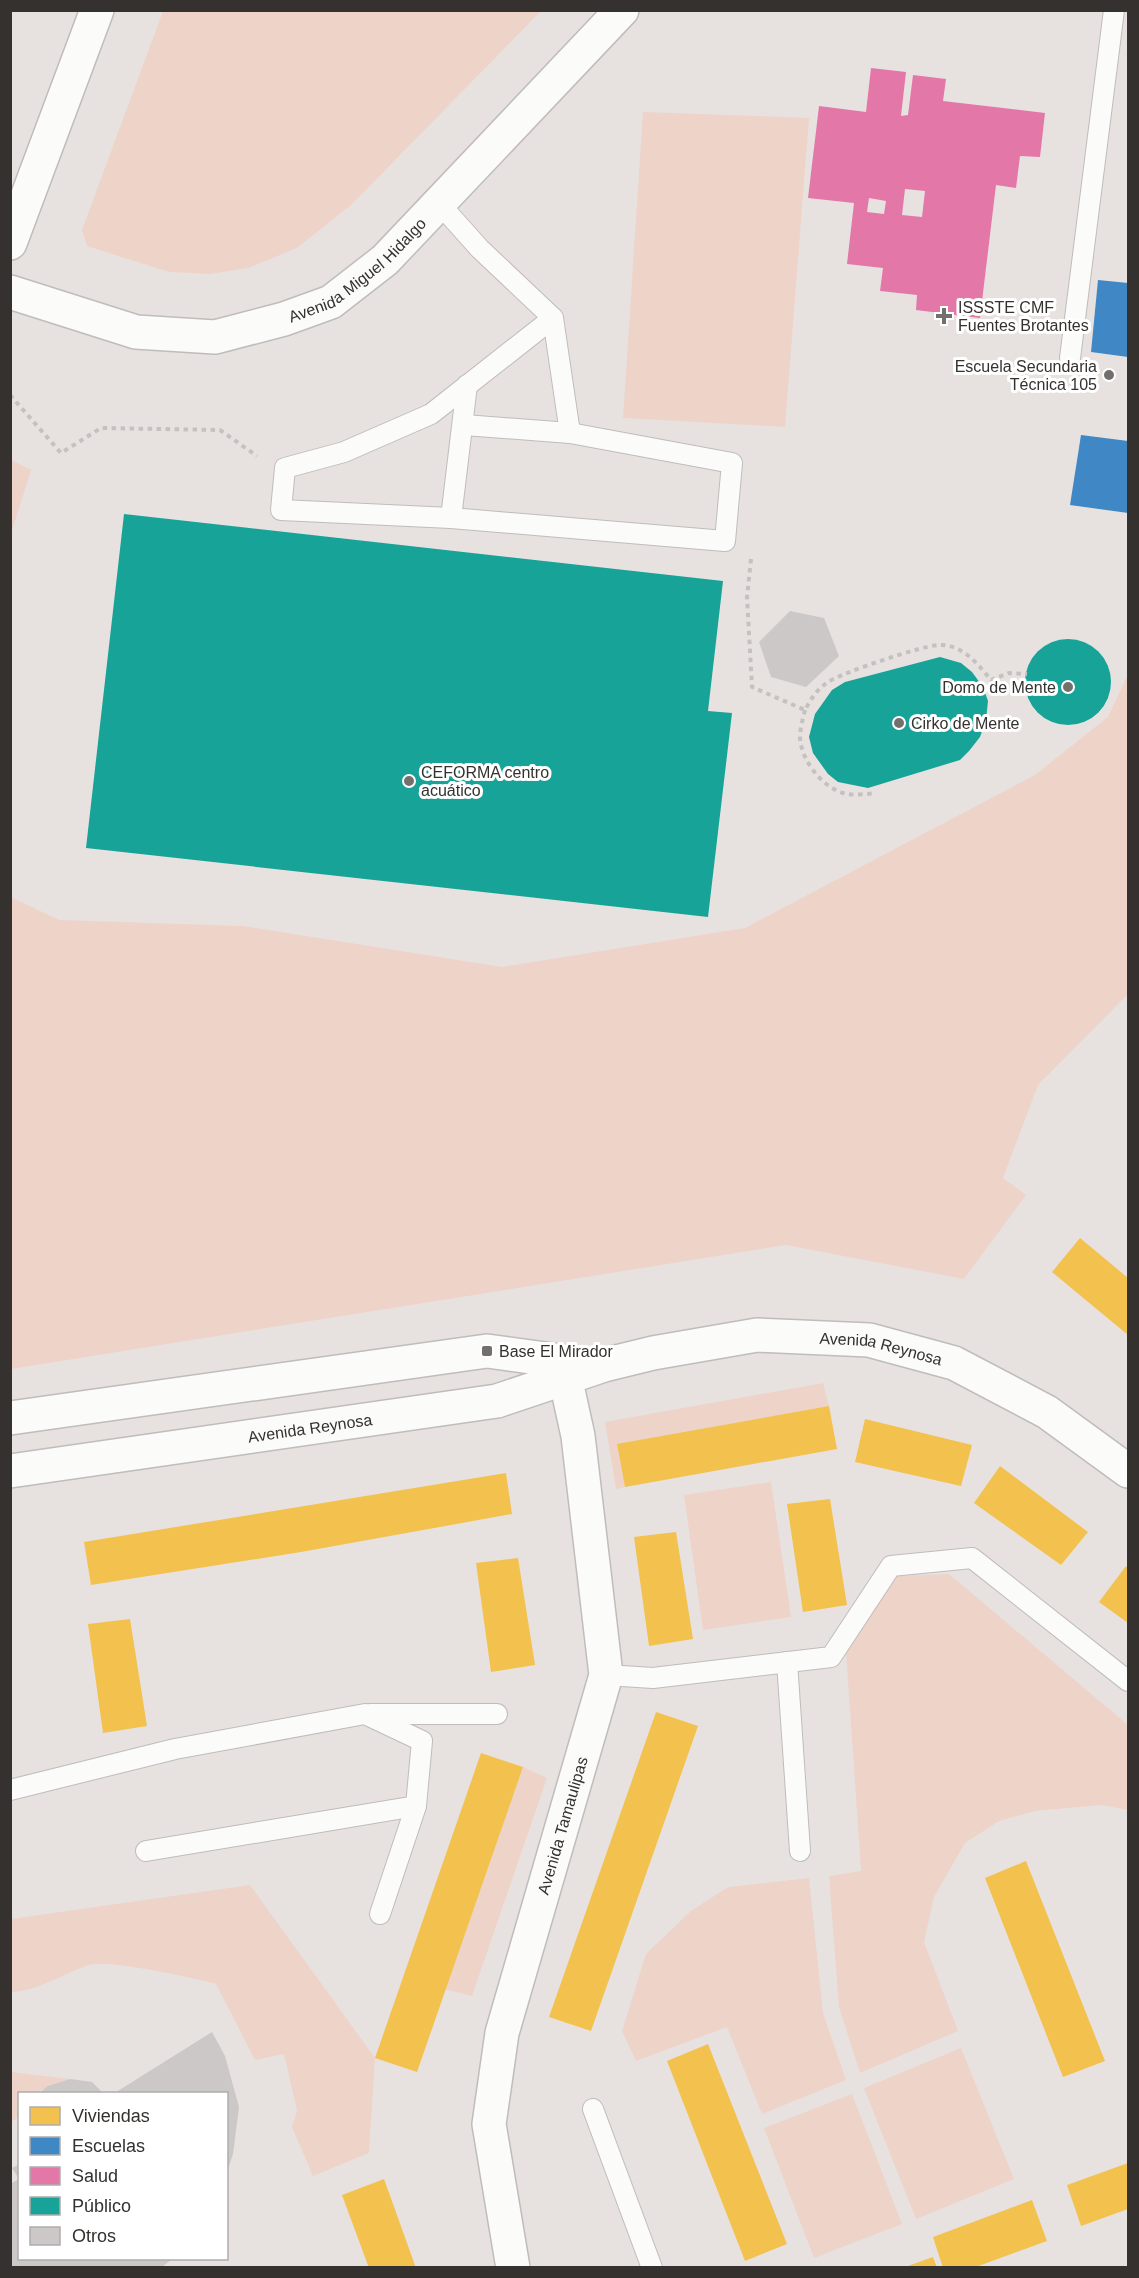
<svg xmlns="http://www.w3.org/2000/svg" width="1139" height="2278" viewBox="0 0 1139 2278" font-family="Arial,sans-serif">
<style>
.green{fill:#eed3c9}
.homes{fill:#f2c14e}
.schools{fill:#3f88c5}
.health{fill:#e377a8;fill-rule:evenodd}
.public{fill:#17a398}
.building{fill:#ccc8c7}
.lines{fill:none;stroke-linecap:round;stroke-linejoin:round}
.lane-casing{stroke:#c0bcbb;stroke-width:22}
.street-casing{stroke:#c0bcbb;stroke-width:36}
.secondary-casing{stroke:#c0bcbb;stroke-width:36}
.path{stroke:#c4c2c1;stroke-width:4;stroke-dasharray:4.5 4.5;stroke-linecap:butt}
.lane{stroke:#fbfbfa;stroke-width:20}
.street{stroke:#fbfbfa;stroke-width:33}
.secondary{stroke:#fbfbfa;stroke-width:33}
.poi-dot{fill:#736f6d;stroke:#fff;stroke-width:2}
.labels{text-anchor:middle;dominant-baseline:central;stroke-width:6;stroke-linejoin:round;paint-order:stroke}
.street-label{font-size:16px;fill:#34312f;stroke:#fff}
.poi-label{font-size:16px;fill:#34312f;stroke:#fff;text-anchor:start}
</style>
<rect width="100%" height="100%" fill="#e7e2e0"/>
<g class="green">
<polygon points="163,11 163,10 541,11 351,205 297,248 248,268 210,274 169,272 87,246 82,230"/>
<polygon points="643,112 809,118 785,427 623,418"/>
<polygon points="11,460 31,470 11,534"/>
<polygon points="1128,674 1128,994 1038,1085 1003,1178 1026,1195 964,1279 786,1245 11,1369 11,897 59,920 243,926 502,967 745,928 1035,775 1108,717"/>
<polygon points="823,1383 829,1406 617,1445 625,1487 616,1489 605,1422"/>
<polygon points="771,1482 791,1617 703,1630 684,1495"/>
<polygon points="949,1574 1128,1725 1128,1810 1101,1805 1035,1811 999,1821 965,1843 934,1897 924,1942 958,2031 860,2073 839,2007 829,1876 861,1871 846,1651 896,1576"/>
<polygon points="523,1767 547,1778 472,1996 444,1989"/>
<polygon points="809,1878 823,2013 846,2080 762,2114 727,2027 636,2061 622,2031 646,1954 691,1911 728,1887"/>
<path d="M250,1885L375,2058L369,2153L313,2176L292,2127L297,2110L284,2054L255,2060L216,1984C193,1978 108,1959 89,1965C62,1974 39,1991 11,1992V1919Z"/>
<polygon points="961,2048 1014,2179 916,2219 864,2088"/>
<path d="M11,2072L70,2079C52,2085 39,2093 20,2094L19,2117L11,2122Z"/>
<polygon points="852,2094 902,2224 814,2258 764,2128"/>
</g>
<g class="homes">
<polygon points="1080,1238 1128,1278 1128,1335 1052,1272"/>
<polygon points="829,1406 837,1449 625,1487 617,1444"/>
<polygon points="865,1419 972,1445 961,1486 855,1462"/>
<polygon points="1000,1466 1088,1532 1061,1565 974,1503"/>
<polygon points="506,1473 512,1514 301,1552 91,1585 84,1542"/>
<polygon points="830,1499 847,1605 803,1612 787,1504"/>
<polygon points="676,1532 693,1639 649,1646 634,1537"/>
<polygon points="518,1558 535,1665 491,1672 476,1563"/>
<polygon points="1126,1566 1128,1569 1128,1623 1099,1602"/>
<polygon points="130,1619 147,1726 103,1733 88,1624"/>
<polygon points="656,1712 698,1726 591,2031 549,2017"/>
<polygon points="481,1753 523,1767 417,2072 375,2058"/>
<polygon points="1026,1861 1105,2061 1063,2077 985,1878"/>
<polygon points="708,2044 787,2244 745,2261 667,2061"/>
<polygon points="1128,2163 1128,2209 1081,2226 1067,2185"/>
<polygon points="384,2179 416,2268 369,2268 342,2195"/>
<polygon points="1032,2200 1047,2241 973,2268 943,2268 933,2237"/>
<polygon points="933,2257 937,2268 905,2268 905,2267"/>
</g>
<g class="schools">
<polygon points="1098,280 1128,283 1128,357 1091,352"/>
<polygon points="1081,435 1128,441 1128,513 1070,505"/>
</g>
<path class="health" d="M871,68L906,72L901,116L908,115L913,75L946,79L943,101L1045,113L1040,157L1020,156L1016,188L996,185L980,318L916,310L917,295L880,291L883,268L847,264L854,203L808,198L819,106L866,112ZM905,189L925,191L922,217L902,215ZM869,198L886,201L884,214L867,212Z"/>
<g class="public">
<polygon points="124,514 723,581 708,711 732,713 708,917 86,848"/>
<circle cx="1068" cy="682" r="43"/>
<polygon points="940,657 961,663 972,672 983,687 988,701 986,720 980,737 969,751 960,760 868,788 838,782 828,774 813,753 809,737 815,714 832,690 845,682"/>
</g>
<g class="building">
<polygon points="790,611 824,618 839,656 806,687 771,677 759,642"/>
<polygon points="212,2032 225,2056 239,2107 233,2154 227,2172 226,2094 113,2094"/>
<polygon points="70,2079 92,2082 104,2094 38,2094 48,2086"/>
<polygon points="20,2164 20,2258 173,2258 161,2268 10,2268 10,2184 19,2179 12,2168"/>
</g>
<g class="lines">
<g class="lane-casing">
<g id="lane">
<polyline points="438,202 480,249 553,318 570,433"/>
<polyline points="1070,358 1114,10"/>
<polyline points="464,425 570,433 732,463 725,541 451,518 281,510 285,468 344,452 431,414 553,318"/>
<polyline points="451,518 467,385"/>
<polyline points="787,1662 800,1851"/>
<polyline points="606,1675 653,1678 831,1657 891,1566 972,1558 1128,1681"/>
<polyline points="370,1714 497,1714"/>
<polyline points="10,1790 175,1749 365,1714 422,1741 416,1806 146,1851"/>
<polyline points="380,1914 416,1806"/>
<polyline points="593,2109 652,2268"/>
</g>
</g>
<g class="street-casing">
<g id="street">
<polyline points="10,1418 487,1351 582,1364"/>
<path id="s1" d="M10,1471L497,1401L604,1365L653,1353L757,1335L869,1340L954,1363L1047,1412L1128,1471"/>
<path id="s2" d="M513,2268L489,2124L502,2033L606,1675L578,1436L562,1363"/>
</g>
</g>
<g class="secondary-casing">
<g id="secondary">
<polyline points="10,243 97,10"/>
<path id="s3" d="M10,292L136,332L215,337L284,319L331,302L385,260L622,10"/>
</g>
</g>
<g class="path">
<polyline points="10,395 61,453 101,428 220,430 257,456"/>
<path d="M751,559L747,597L752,687L805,710C811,699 817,689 828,682C841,673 924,645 939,645C962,644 978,664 991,680L1009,673L1027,674"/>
<path d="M805,710C803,718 801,726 800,734C799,757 820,786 843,793C853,796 866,794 876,793"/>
</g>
<use href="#lane" class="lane"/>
<use href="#street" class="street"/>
<use href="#secondary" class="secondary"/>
</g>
<g class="poi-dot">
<path d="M941 307h6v6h6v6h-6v6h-6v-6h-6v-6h6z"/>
<circle cx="1109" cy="375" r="6"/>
<circle cx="1068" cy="687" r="6"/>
<circle cx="899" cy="723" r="6"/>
<circle cx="409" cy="781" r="6"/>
<rect x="481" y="1345" width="12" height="12" rx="3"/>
</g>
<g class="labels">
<g class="street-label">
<text stroke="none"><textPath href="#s3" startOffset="372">Avenida Miguel Hidalgo</textPath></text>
<text stroke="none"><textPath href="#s1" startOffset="886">Avenida Reynosa</textPath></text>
<text stroke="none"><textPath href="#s1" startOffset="303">Avenida Reynosa</textPath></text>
<text stroke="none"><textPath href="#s2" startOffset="454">Avenida Tamaulipas</textPath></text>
</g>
<g class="poi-label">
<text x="958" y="307">ISSSTE CMF<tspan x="958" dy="18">Fuentes Brotantes</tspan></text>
<text x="1097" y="366" text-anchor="end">Escuela Secundaria<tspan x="1097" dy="18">Técnica 105</tspan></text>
<text x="1056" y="687" text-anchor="end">Domo de Mente</text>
<text x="911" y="723">Cirko de Mente</text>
<text x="421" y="772">CEFORMA centro<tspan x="421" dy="18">acuático</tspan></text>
<text x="499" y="1351">Base El Mirador</text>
</g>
</g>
<rect width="1139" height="2278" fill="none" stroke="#34312f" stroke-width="24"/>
<rect x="18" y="2092" width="210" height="168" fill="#ffffff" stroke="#aeadac" stroke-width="1.5"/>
<rect x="30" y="2107" width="30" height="18" fill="#f2c14e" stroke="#aeadac" stroke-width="1.5"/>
<text x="72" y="2122" font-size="18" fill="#34312f">Viviendas</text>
<rect x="30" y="2137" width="30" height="18" fill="#3f88c5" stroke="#aeadac" stroke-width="1.5"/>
<text x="72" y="2152" font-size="18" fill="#34312f">Escuelas</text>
<rect x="30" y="2167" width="30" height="18" fill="#e377a8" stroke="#aeadac" stroke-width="1.5"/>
<text x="72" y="2182" font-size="18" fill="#34312f">Salud</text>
<rect x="30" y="2197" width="30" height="18" fill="#17a398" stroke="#aeadac" stroke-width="1.5"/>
<text x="72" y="2212" font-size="18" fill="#34312f">Público</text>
<rect x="30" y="2227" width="30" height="18" fill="#ccc8c7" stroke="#aeadac" stroke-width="1.5"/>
<text x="72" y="2242" font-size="18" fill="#34312f">Otros</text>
</svg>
